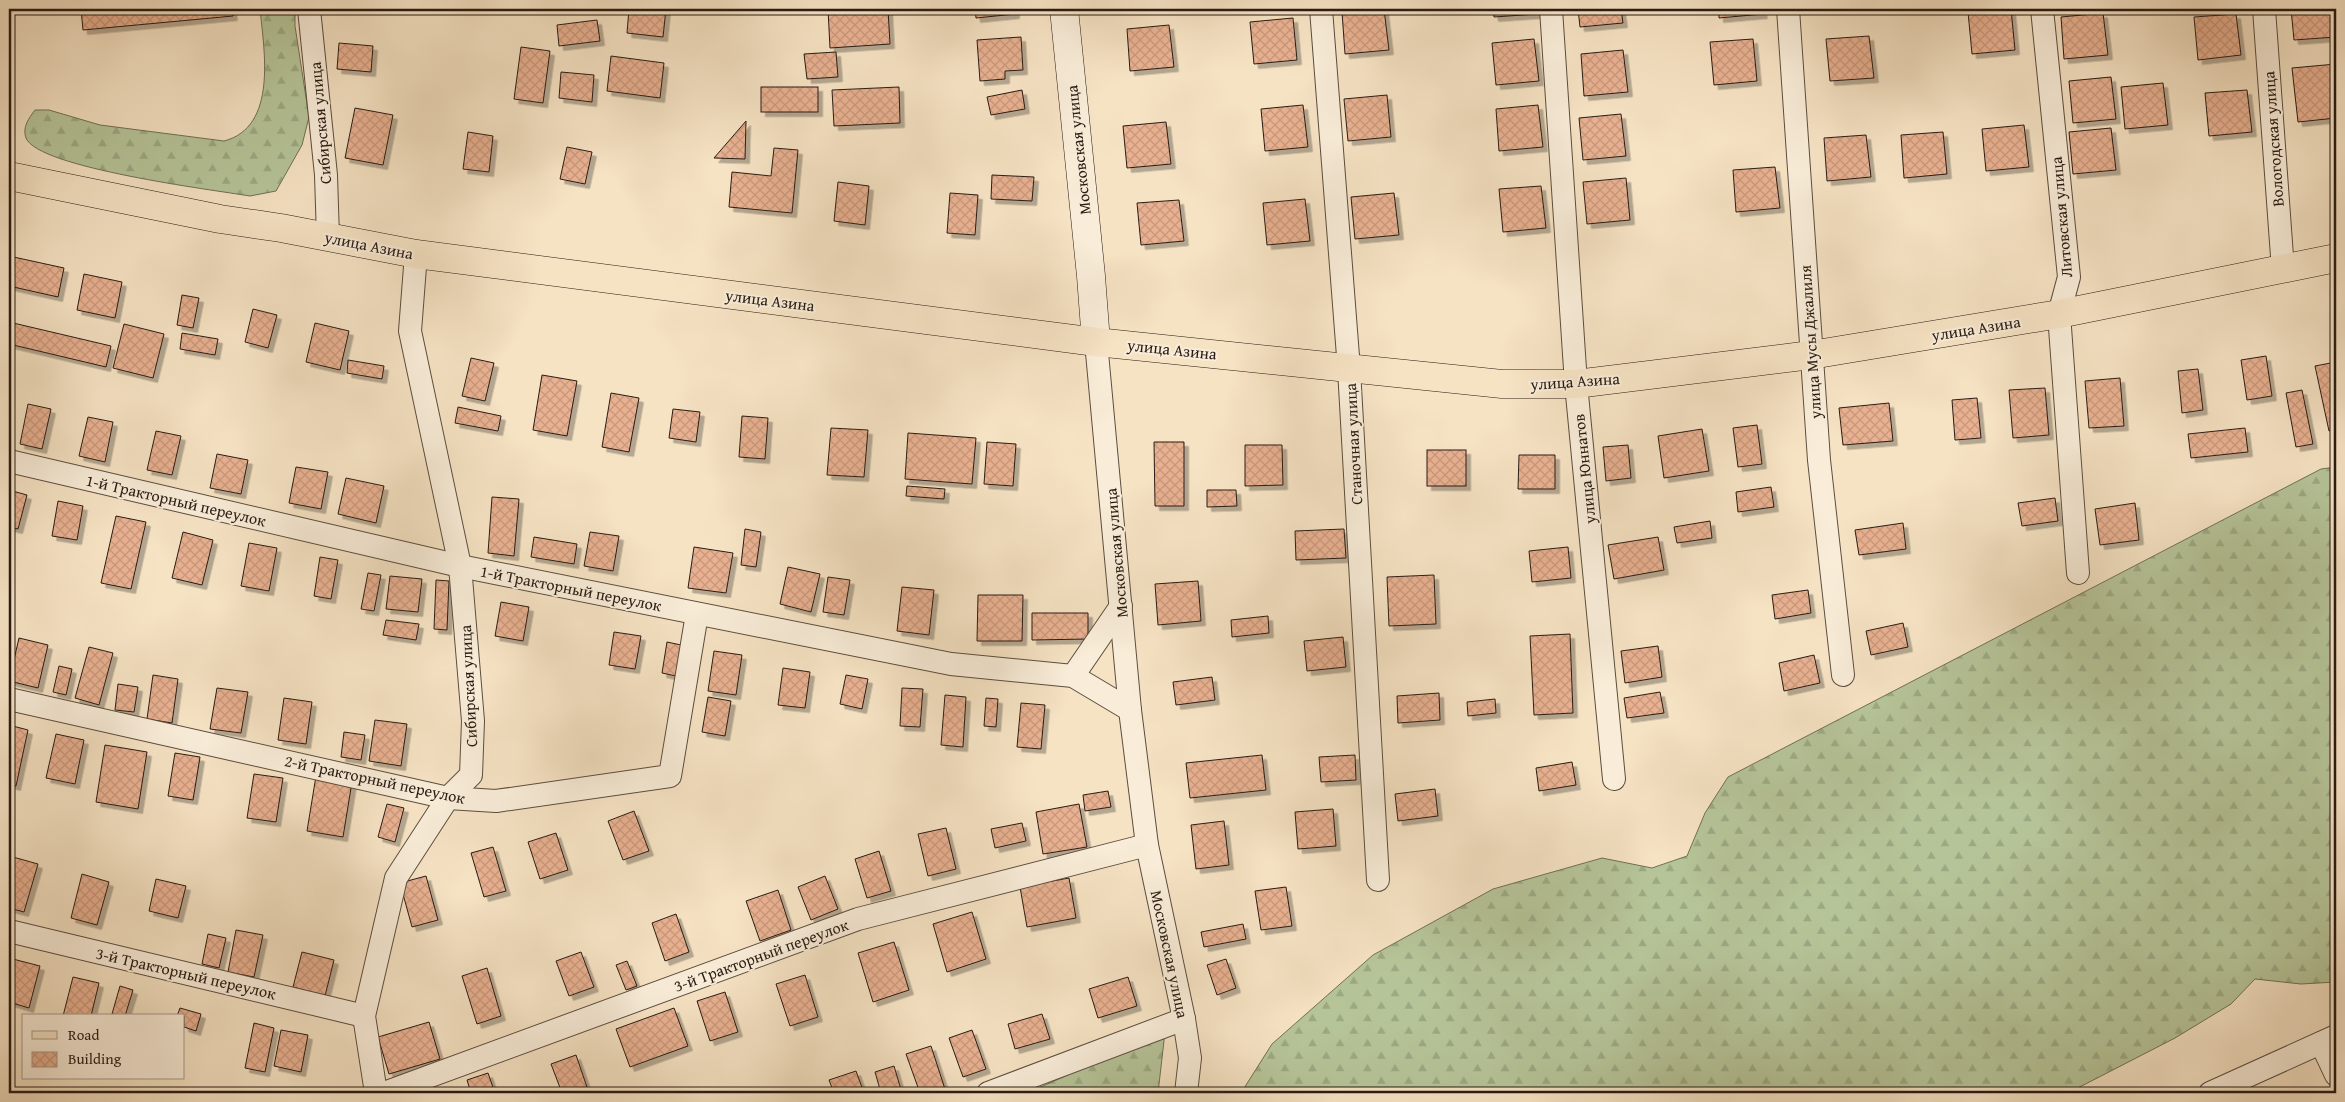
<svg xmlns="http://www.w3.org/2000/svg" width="2345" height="1102" viewBox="0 0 2345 1102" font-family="'Gentium Book Plus',serif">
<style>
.forest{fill:url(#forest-firs);stroke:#6f7056}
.building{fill:url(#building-cross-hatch);stroke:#281b13;filter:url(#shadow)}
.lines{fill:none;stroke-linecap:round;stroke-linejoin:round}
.street-casing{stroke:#5c4d3f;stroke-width:24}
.secondary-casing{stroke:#281b13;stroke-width:29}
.primary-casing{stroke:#281b13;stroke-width:29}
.street{stroke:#f9edd9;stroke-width:22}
.secondary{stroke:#f9edd9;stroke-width:28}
.primary{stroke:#f6e3c4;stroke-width:28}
.labels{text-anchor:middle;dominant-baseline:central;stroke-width:4;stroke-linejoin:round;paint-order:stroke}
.street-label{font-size:16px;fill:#281b13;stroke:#f9edd9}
</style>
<defs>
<pattern id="forest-firs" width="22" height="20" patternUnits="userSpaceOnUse" patternTransform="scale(1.25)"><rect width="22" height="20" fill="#b6c599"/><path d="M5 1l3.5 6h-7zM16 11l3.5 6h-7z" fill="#9ca983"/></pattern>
<pattern id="building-cross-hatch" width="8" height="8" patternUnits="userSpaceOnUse" patternTransform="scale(1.25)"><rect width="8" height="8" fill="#e9b191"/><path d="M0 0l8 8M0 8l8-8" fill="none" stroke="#c8987c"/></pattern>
<filter id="shadow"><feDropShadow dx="4.5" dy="4.5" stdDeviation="0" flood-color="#0004"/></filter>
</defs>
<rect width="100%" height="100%" fill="#f6e3c4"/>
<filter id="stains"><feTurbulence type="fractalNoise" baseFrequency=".004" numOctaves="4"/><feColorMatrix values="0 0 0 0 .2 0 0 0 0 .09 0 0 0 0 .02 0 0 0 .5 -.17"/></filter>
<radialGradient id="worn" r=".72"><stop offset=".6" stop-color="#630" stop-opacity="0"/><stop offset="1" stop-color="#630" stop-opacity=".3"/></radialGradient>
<g class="forest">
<path d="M260,9H295V26L309,117L302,145L276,191L250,196C214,190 38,168 26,138C22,127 29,118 35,110H49L100,125L224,141C278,127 264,50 260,9Z"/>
<polygon points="2336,467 2336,982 2301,984 2255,979 2231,1004 2175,1038 2068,1093 1241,1093 1272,1044 1373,955 1493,889 1602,858 1652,868 1687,856 1705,813 1728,777 2321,469"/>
<polygon points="1165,1032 1158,1093 1027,1093"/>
</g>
<g class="building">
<polygon points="81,9 232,9 233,16 83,30"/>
<polygon points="629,9 666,9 663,37 627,33"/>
<polygon points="828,9 888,9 890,44 830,48"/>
<polygon points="975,9 1015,9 1015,14 976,18"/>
<polygon points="1384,9 1389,50 1345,54 1342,12"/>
<polygon points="1493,9 1536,9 1537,14 1494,17"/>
<polygon points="1578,9 1621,9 1623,23 1580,27"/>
<polygon points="1719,9 1762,9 1763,14 1719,18"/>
<polygon points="2011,9 2015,50 1972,54 1968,12"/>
<polygon points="2291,9 2334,9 2336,37 2294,40"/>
<polygon points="2103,13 2108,55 2064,59 2061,17"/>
<polygon points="2236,14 2241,55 2198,60 2194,17"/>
<polygon points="1293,18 1297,60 1254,64 1250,22"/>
<polygon points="597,20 600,41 559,46 557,25"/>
<polygon points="1169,25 1174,67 1130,71 1127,29"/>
<polygon points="1869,36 1874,78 1830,81 1826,39"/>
<polygon points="1021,37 1023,70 1005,71 1005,79 980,81 977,40"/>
<polygon points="1534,39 1539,81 1496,85 1492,43"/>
<polygon points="1753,39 1757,81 1714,85 1710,42"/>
<polygon points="339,43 373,46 371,72 337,69"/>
<polygon points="521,47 550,51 543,103 514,99"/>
<polygon points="1623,50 1628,92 1584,96 1581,54"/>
<polygon points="836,52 838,77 807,79 804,54"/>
<polygon points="611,56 664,63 660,98 607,91"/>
<polygon points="2336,64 2336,118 2298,122 2292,68"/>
<polygon points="561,72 594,75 592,102 559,98"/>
<polygon points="2111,77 2116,119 2073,123 2069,81"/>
<polygon points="2163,83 2168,125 2125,129 2121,87"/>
<rect x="761" y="87" width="57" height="25"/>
<polygon points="899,87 900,123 834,126 832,90"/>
<polygon points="1022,90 1025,109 991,115 987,97"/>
<polygon points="2247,90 2252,132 2209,136 2205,93"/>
<polygon points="1387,95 1391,137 1348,141 1344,99"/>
<polygon points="1303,105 1308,147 1265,151 1261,109"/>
<polygon points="1538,105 1543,147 1499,151 1496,109"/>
<polygon points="355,108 393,115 383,165 345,158"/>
<polygon points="1621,114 1626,156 1583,160 1579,118"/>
<polygon points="746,121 745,159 714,158"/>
<polygon points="1166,122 1171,164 1127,168 1123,126"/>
<polygon points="2024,125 2029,167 1986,171 1982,129"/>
<polygon points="2111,128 2116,170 2073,174 2069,132"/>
<polygon points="468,132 493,136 489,172 463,169"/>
<polygon points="1943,132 1947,174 1904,178 1901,135"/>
<polygon points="1866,135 1871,177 1827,181 1824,138"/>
<polygon points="567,147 592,152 585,184 560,179"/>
<polygon points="774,148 798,150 792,213 729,207 732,172 771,176"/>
<polygon points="1775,167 1780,208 1736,212 1733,170"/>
<polygon points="992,175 1034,177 1032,201 991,199"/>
<polygon points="1626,178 1630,220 1587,224 1583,182"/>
<polygon points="838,182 869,186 865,225 834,221"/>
<polygon points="1541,186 1546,228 1503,232 1499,189"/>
<polygon points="950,193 978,195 975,235 947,233"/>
<polygon points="1394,193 1399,235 1355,239 1351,197"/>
<polygon points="1305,199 1310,241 1267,245 1263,203"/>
<polygon points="1179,200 1184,241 1141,245 1137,203"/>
<polygon points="9,256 64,268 58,297 9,286"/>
<polygon points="84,274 122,282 115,318 77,310"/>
<polygon points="182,295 199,298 193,328 177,325"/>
<polygon points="253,309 277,315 268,348 245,342"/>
<polygon points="9,322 111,346 106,367 9,344"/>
<polygon points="315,323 349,331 340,370 306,362"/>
<polygon points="124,324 164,334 153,378 113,368"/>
<polygon points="182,333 218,339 215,355 180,349"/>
<polygon points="2266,356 2272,396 2247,400 2241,360"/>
<polygon points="471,358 494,363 485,401 462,396"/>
<polygon points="348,360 384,366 382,379 347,373"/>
<polygon points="2336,362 2336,429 2329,431 2315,366"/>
<polygon points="2198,369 2203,410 2182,413 2178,371"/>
<polygon points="542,375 577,381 567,436 533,430"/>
<polygon points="2120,378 2124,426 2089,428 2085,381"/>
<polygon points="2045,388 2049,435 2013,438 2009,390"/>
<polygon points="2302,390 2313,444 2296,447 2286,393"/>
<polygon points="611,393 639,398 629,452 602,447"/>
<polygon points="1977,398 1981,438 1955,440 1952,400"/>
<polygon points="1889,403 1893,441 1843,445 1839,408"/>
<polygon points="28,404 51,409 42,449 20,444"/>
<polygon points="458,407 501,416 498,431 455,423"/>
<polygon points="673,409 700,412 696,442 669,438"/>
<polygon points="742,416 768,418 765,459 739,457"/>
<polygon points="88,417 113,422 105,462 79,456"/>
<polygon points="1757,425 1762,464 1738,467 1733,428"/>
<polygon points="831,428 868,430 864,477 827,475"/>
<polygon points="2245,428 2248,452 2191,458 2188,434"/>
<polygon points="1702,429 1709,471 1664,478 1658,436"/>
<polygon points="156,431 181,436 172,475 147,470"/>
<polygon points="908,433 976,438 972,484 905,479"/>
<polygon points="987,442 1016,444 1013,486 984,484"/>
<polygon points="1154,442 1184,442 1184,506 1155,506"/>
<polygon points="1245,445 1282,445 1283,485 1245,486"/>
<polygon points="1628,445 1631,478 1606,481 1603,447"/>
<rect x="1427" y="450" width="39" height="36"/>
<polygon points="217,454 248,460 241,494 210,488"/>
<polygon points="1519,455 1555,455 1555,489 1518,489"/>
<polygon points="296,467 328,472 321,509 289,503"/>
<polygon points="346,478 384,486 376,523 338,514"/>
<polygon points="907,486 945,489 944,499 906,496"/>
<polygon points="1771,487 1774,507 1738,512 1736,492"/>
<polygon points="9,490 27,495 18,529 9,527"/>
<polygon points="1207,490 1236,490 1237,506 1207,507"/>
<polygon points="492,497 519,499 514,556 488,553"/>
<polygon points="2055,498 2058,521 2022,526 2018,503"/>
<polygon points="58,501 83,506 77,540 52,536"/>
<polygon points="2135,503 2139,540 2100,545 2095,509"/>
<polygon points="116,516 146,522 131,589 101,583"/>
<polygon points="1710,521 1712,538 1677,543 1674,527"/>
<polygon points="1903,523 1906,549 1859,555 1855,530"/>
<polygon points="745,529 761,532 756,567 741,565"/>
<polygon points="1344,529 1346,558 1296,560 1295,531"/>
<polygon points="183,532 213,540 202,585 172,578"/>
<polygon points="590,532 619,536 613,571 584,566"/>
<polygon points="534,537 577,544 574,564 531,557"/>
<polygon points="1658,537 1664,570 1614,579 1608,545"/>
<polygon points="249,543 277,548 269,591 241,586"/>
<polygon points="694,547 733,553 726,593 688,588"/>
<polygon points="1568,547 1571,578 1532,582 1529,551"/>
<polygon points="320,557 338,560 331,599 314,596"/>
<polygon points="788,567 820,574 811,612 780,604"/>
<polygon points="368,573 381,575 374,611 361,609"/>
<polygon points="1434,575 1436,624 1389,626 1387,577"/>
<polygon points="390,576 422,579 418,612 386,609"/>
<polygon points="828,577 850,580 844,615 823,612"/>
<polygon points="436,580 449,581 447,630 434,629"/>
<polygon points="1198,581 1201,621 1158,625 1155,584"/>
<polygon points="902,587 934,590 929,635 897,631"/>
<polygon points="1808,590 1811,613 1775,619 1772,595"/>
<polygon points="978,595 1023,595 1022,641 977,641"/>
<polygon points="501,602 529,607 523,641 495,636"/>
<polygon points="1032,613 1088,613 1088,639 1032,640"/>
<polygon points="1268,616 1269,633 1232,637 1231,620"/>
<polygon points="386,620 419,624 416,640 383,635"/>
<polygon points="1903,623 1908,647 1871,655 1866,631"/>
<polygon points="614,632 641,636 635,669 609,665"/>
<polygon points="1570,634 1573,713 1534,715 1530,636"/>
<polygon points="1343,637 1346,667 1307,671 1304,641"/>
<polygon points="19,638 48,645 38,688 9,681"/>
<polygon points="667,642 681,645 676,676 662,673"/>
<polygon points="1658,646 1662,677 1625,683 1621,651"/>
<polygon points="89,647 113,653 99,705 75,698"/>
<polygon points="714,651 742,655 736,695 708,691"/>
<polygon points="1814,655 1820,683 1784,691 1779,663"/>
<polygon points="59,666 72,669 66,695 53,692"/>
<polygon points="783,668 810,672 805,708 778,705"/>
<polygon points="153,675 178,679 172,723 147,719"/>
<polygon points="846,675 868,679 862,709 840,704"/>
<polygon points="1212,677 1215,700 1176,705 1173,682"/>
<polygon points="118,684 138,687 134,712 115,710"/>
<polygon points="217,688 248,692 241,733 210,729"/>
<polygon points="902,688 923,689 920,727 900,726"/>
<polygon points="1660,692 1664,713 1627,718 1624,698"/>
<polygon points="1439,693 1440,720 1398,723 1397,696"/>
<polygon points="945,695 966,697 963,747 941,745"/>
<polygon points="708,697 731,701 725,736 702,732"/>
<polygon points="284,698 312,702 306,744 278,740"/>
<polygon points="986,698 998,699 996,727 984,726"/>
<polygon points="1495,699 1496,713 1468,716 1467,702"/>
<polygon points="1021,703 1045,705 1041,749 1017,747"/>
<polygon points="375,720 407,724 401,766 369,761"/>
<polygon points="9,725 28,730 16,786 9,784"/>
<polygon points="344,732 365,735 361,760 341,757"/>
<polygon points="56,734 84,740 75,784 46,778"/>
<polygon points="105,745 147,752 138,809 96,802"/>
<polygon points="175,753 200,757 193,800 168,796"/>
<polygon points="1262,755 1266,790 1190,798 1186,763"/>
<polygon points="1355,755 1356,780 1321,782 1319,757"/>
<polygon points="1572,762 1576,785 1539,791 1536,768"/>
<polygon points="254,774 283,778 276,822 247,818"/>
<polygon points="316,776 352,782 343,837 307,831"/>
<polygon points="1435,789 1438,816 1398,821 1395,794"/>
<polygon points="1108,791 1111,807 1085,811 1083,795"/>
<polygon points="387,804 404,808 395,842 378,837"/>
<polygon points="1079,804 1087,847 1043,854 1036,812"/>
<polygon points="1333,809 1336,846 1298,849 1295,812"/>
<polygon points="634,811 649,851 623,860 608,821"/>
<polygon points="1224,821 1229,865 1196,869 1191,825"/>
<polygon points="1022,823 1026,841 995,848 991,829"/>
<polygon points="946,828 956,869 928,876 918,834"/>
<polygon points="556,833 568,870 540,879 528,842"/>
<polygon points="493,847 506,891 484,897 471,853"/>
<polygon points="879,851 891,891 867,898 855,859"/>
<polygon points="13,857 38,864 24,912 9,908 9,871"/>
<polygon points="82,874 109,882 97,925 71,918"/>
<polygon points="426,876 438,920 412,927 400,883"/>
<polygon points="825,876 838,909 811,920 798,887"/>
<polygon points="1069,878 1076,918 1027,927 1020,887"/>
<polygon points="156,879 186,886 178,918 149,911"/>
<polygon points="1286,887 1292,926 1261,930 1255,891"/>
<polygon points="778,890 791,930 760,941 746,901"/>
<polygon points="972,912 986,959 947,972 933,924"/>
<polygon points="676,914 689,952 665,961 652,923"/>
<polygon points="1243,924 1246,939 1204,947 1201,932"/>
<polygon points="236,930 263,935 254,977 228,972"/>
<polygon points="208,934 226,938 219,968 202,964"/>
<polygon points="894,942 909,990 873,1002 858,953"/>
<polygon points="302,952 334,960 325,996 293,987"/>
<polygon points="581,952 594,987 569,996 556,961"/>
<polygon points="9,958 40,966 29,1008 9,1002"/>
<polygon points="1226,959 1236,988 1217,995 1207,965"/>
<polygon points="627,961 637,986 626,990 616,965"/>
<polygon points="487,968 501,1016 477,1024 462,976"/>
<polygon points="805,975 818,1017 790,1026 776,984"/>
<polygon points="73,977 99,983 91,1016 63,1016"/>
<polygon points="1128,977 1137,1006 1098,1018 1089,989"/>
<polygon points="120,986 133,990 125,1016 112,1014"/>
<polygon points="725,992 738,1032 710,1041 697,1001"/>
<polygon points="180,1008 201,1014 196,1031 184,1027 184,1016 177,1016"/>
<polygon points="674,1008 688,1046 630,1067 616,1029"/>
<polygon points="1042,1014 1050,1039 1015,1049 1008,1024"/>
<polygon points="429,1022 440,1059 389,1074 378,1037"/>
<polygon points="254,1023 274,1028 265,1072 245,1068"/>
<polygon points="281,1030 308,1035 301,1072 274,1066"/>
<polygon points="972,1030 986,1069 963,1077 949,1038"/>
<polygon points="931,1046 945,1089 931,1093 920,1093 906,1054"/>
<polygon points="576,1055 589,1093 562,1093 551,1064"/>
<polygon points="894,1066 902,1093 881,1093 875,1072"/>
<polygon points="856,1071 864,1093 834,1093 829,1080"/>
<polygon points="488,1073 495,1093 471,1093 467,1080"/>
</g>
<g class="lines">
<g class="street-casing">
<g id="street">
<polyline points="309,9 326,175 328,237"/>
<polyline points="1321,9 1349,369 1378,880"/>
<polyline points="1551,9 1576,384 1614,779"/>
<polyline points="1788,9 1819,460 1843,675"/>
<polyline points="2042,9 2069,277 2059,314 2078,573"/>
<polyline points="2264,9 2283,270"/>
<polyline points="1096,342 1130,710 1147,845 1184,1019 1190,1058 1186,1093"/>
<polyline points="9,461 460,566 951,664 1073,676 1130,710"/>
<polyline points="1073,676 1121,606"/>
<polyline points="9,699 448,798 496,801 670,776 697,614"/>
<polyline points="9,931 364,1016"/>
<polyline points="2321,1043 2336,1075"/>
<polyline points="376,1093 364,1016 396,878 448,798 471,775 473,721 460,566 410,331 416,254"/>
<polyline points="384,1093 858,919 1147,845"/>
<polyline points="988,1093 1184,1019"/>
<polyline points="2210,1093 2336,1036"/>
</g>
</g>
<g class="secondary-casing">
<polyline id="secondary" points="1064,9 1091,276 1096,342"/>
</g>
<g class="primary-casing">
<polyline id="primary" points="9,176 220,219 281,228 416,254 1096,342 1502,384 1576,384 1811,355 2059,314 2336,258"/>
</g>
<use href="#street" class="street"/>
<use href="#secondary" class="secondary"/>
<use href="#primary" class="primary"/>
</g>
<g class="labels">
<g class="street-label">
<text transform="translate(320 123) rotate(-95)">Сибирская улица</text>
<text transform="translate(2273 139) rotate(-94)">Вологодская улица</text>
<text transform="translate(1078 150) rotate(-96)">Московская улица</text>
<text transform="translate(2061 217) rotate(-95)">Литовская улица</text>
<text transform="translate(369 245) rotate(11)">улица Азина</text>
<text transform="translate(770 300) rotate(7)">улица Азина</text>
<text transform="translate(1976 328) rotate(-9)">улица Азина</text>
<text transform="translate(1810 342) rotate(-94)">улица Мусы Джалиля</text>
<text transform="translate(1172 349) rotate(6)">улица Азина</text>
<text transform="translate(1575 381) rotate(-4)">улица Азина</text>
<text transform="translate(1353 444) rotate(-93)">Станочная улица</text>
<text transform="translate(1584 469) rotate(-96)">улица Юннатов</text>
<text transform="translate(176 500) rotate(13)">1-й Тракторный переулок</text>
<text transform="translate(1116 553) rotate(-95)">Московская улица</text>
<text transform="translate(571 588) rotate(11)">1-й Тракторный переулок</text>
<text transform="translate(468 686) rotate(-93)">Сибирская улица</text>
<text transform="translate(375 779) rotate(12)">2-й Тракторный переулок</text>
<text transform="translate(1170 954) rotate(78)">Московская улица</text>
<text transform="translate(761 955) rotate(-20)">3-й Тракторный переулок</text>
<text transform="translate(186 973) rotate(13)">3-й Тракторный переулок</text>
</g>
</g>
<rect width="2345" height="1102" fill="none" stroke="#f6e3c4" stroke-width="30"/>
<rect x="10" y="10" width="2325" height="1082" fill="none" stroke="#281b13" stroke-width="2.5"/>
<rect x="15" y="15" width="2315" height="1072" fill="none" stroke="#281b13"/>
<rect x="22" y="1014" width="162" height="65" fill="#f9edd9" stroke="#a5998a"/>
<rect x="32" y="1031" width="25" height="8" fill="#f6e3c4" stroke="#a5998a"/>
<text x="68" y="1040" font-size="15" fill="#281b13">Road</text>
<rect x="32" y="1052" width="25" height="15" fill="url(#building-cross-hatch)" stroke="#a5998a"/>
<text x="68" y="1064" font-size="15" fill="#281b13">Building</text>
<rect width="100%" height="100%" filter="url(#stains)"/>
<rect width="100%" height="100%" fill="url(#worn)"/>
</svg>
